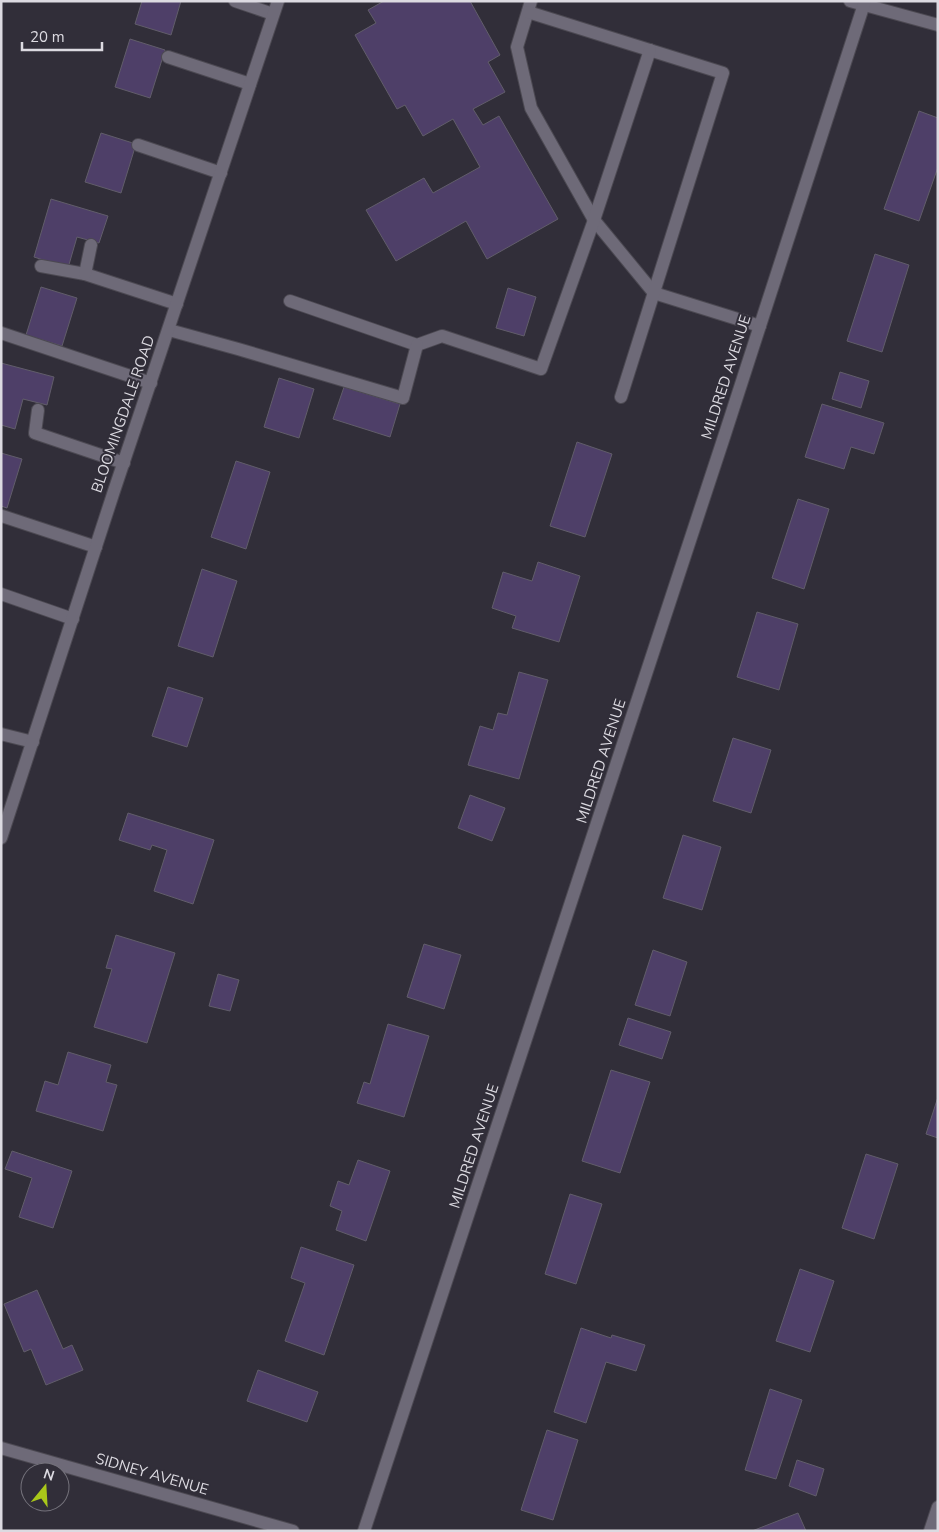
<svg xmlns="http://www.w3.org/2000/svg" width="939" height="1532" viewBox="0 0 939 1532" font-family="'Nunito Sans',sans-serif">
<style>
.building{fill:#4e3f68;stroke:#615d6a}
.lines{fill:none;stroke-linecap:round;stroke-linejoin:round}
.service-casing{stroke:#4c4952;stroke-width:14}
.minor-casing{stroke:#4c4952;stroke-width:14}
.secondary-casing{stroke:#4c4952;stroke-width:14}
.service{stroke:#6e6a78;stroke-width:12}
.minor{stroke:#6e6a78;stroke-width:12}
.secondary{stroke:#6e6a78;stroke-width:12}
.labels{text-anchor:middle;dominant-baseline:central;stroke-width:4;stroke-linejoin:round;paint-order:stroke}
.street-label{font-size:15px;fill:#dcdae1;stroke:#312e39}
</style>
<rect width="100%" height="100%" fill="#312e39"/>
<g class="building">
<polygon points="142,1 181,1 171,35 135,24"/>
<polygon points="384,1 470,1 500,55 488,62 505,92 473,109 483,125 499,116 558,219 487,259 466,221 396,261 366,210 424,178 433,193 480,167 453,119 423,136 405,105 397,109 355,35 376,23 368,10"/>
<polygon points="130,39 165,50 150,98 115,87"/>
<polygon points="919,111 938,118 938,167 919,221 884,209"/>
<polygon points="101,133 136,144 121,193 85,182"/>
<polygon points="51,199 108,216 99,243 77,237 68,268 34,257"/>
<polygon points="875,254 909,265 882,352 847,341"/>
<polygon points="41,287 77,298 62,346 26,335"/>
<polygon points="508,288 536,297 524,336 496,328"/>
<polygon points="1,363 54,377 47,405 23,399 15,429 1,425"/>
<polygon points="840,372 869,381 861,408 832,399"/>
<polygon points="279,378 314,389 299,438 264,427"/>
<polygon points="344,387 400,404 390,437 333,419"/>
<polygon points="822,404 884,423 874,454 851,447 844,469 805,457"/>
<polygon points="577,442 612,454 585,537 550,526"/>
<polygon points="1,453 22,459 7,508 1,506"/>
<polygon points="236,461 270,472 246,549 211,537"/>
<polygon points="798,499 829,509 804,589 772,578"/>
<polygon points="538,562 580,576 559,642 512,628 516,616 492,608 503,572 532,581"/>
<polygon points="202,569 237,581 213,657 178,646"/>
<polygon points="757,612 798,624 779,690 737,677"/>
<polygon points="519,672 548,680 519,779 468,765 480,726 493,730 498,713 507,715"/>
<polygon points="168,687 203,698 187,747 152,736"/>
<polygon points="733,738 771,750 751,813 713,801"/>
<polygon points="470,795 505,808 492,841 458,828"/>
<polygon points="128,813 214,840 193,904 154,891 167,850 152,845 150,850 119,840"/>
<polygon points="683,835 721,847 702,910 663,898"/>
<polygon points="116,935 175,953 147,1043 94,1027 112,969 106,968"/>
<polygon points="424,944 461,955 444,1009 407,997"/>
<polygon points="653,950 687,962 670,1016 635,1005"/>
<polygon points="218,974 239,980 230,1011 209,1006"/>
<polygon points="628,1018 671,1032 662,1059 619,1045"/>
<polygon points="388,1024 429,1036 404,1117 357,1103 364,1082 370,1084"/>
<polygon points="68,1052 111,1065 106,1082 117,1085 103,1131 36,1111 45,1081 58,1085"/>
<polygon points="611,1070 650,1082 620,1173 582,1161"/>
<polygon points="938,1097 938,1138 926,1134"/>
<polygon points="12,1151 72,1171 53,1228 19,1217 32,1178 5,1169"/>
<polygon points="866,1154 898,1164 874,1239 842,1228"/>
<polygon points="358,1160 390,1171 366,1241 336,1230 342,1211 330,1206 338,1181 349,1185"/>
<polygon points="570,1194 602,1204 576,1284 545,1274"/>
<polygon points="301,1247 354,1265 324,1355 285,1341 305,1283 291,1278"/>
<polygon points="800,1269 834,1281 810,1352 776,1341"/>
<polygon points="37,1290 63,1349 72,1345 83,1370 46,1385 31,1349 24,1352 4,1304"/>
<polygon points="581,1328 611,1338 612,1335 645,1345 636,1371 606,1362 586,1423 554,1412"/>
<polygon points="258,1370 318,1392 307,1422 247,1401"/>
<polygon points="770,1389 802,1400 776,1479 745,1470"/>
<polygon points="547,1430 578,1440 553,1520 521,1510"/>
<polygon points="797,1460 824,1469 816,1496 789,1486"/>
<polygon points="798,1513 806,1531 752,1531"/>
</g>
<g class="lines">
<g class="service-casing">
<g id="service">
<polyline points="235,1 273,14"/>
<polyline points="531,1 517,47 531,108 594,220 654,293 760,326"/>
<polyline points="528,12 723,73 621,397"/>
<polyline points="168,57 250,84"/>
<polyline points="138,145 221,173"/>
<polyline points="41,266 85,274 177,304"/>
<polyline points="85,274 91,245"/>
<polyline points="290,301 417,345 442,336 541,369 594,220 650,50"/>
<polyline points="169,330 238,349 403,398 417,345"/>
<polyline points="1,333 151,383"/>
<polyline points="38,410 35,433 124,463"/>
<polyline points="2,516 96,547"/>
<polyline points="1,594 73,619"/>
</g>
</g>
<g class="minor-casing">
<g id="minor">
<polyline points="850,1 938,25"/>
<polyline points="1,734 33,742"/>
<polyline points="1,1448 293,1531"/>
<polyline points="364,1531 724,437 865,1"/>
<polyline points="930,1531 938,1507"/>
</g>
</g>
<g class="secondary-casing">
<polyline id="secondary" points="1,838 114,491 278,1"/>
</g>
<use href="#service" class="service"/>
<use href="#minor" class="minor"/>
<use href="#secondary" class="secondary"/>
</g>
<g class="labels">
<g class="street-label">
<text transform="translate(726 377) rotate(-72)">MILDRED AVENUE</text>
<text transform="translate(123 414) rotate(-71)">BLOOMINGDALE ROAD</text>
<text transform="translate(601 761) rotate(-72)">MILDRED AVENUE</text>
<text transform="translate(474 1146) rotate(-72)">MILDRED AVENUE</text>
<text transform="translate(152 1474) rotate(16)">SIDNEY AVENUE</text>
</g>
</g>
<rect width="939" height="1532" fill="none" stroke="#dcdae1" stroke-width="5"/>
<g transform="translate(45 1487) rotate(18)"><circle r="24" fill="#312e39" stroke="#75737c"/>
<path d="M0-4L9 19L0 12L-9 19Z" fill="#a9c71a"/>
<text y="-8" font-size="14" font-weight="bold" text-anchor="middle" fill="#dcdae1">N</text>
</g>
<path d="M22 42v8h80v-8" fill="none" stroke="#dcdae1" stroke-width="2.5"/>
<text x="30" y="42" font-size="15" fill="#dcdae1" stroke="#312e39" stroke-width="4" paint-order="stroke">20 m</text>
</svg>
